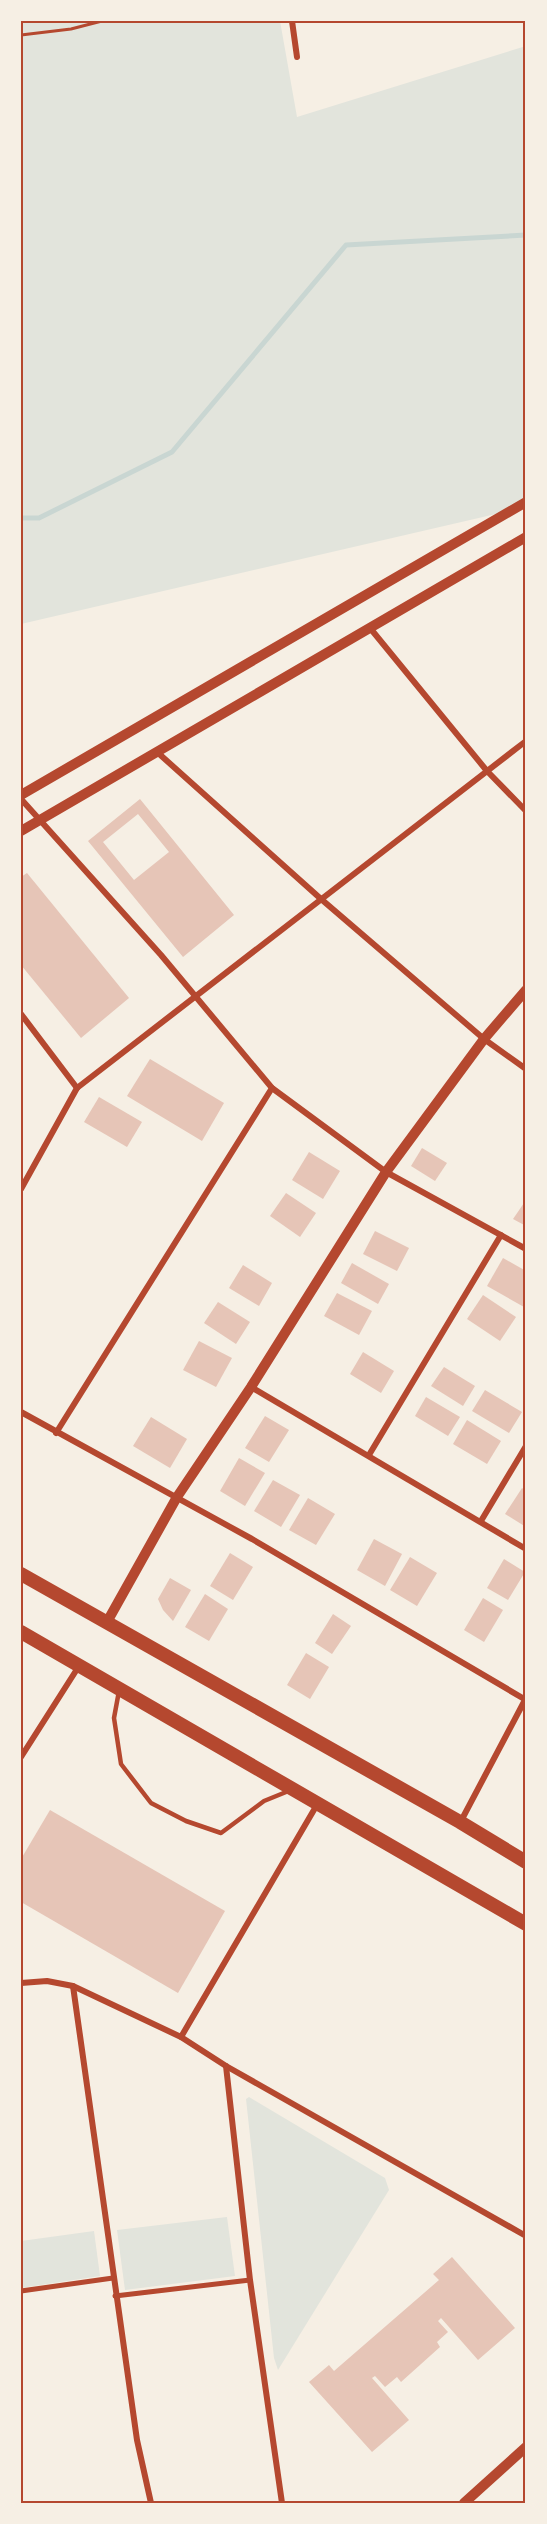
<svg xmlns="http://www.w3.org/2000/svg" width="547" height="2524" viewBox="0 0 547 2524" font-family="'Open Sans',sans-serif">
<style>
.green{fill:#e2e4dc}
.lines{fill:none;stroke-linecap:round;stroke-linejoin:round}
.stream{stroke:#c9d6d2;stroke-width:5}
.building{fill:#e6c5b7;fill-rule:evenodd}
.path{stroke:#b5482f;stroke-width:3}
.service{stroke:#b5482f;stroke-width:4.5}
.pedestrian{stroke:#b5482f;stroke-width:5}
.minor{stroke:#b5482f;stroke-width:6}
.tertiary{stroke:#b5482f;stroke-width:10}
.primary{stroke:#b5482f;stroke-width:14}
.neatline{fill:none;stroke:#b5482f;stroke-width:2}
</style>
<rect width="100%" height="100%" fill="#f6efe4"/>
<g class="green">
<polygon points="21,21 280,21 297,117 526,46 526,507 21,624"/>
<polygon points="249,2097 385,2178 389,2190 278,2370 274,2358 246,2099"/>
<polygon points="227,2217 235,2276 125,2290 117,2230"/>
<polygon points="94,2231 100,2276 21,2288 21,2241"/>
</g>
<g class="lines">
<polyline class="stream" points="21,518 39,518 172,452 346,245 526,235"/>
</g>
<g class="building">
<path d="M140,799L234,915L183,957L88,841ZM138,814L169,852L134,880L103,842Z"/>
<polygon points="27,873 129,998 81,1038 21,965 21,877"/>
<polygon points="150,1059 224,1103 202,1141 127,1096"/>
<polygon points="99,1097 142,1122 127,1147 84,1122"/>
<polygon points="422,1148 447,1163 435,1181 411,1166"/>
<polygon points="309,1152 340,1171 323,1199 292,1180"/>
<polygon points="286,1193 316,1213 300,1237 270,1216"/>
<polygon points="526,1200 526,1226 513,1219"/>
<polygon points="375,1231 409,1248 397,1271 363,1254"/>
<polygon points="503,1258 526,1271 524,1307 487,1286"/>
<polygon points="352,1263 389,1284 378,1304 341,1283"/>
<polygon points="243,1265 272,1283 259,1306 229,1288"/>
<polygon points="337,1293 372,1311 359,1335 324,1316"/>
<polygon points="483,1295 516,1317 500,1341 467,1319"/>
<polygon points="218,1302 250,1322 236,1344 204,1323"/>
<polygon points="199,1341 232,1358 216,1387 183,1370"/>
<polygon points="363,1352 394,1371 381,1393 350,1374"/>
<polygon points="444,1367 475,1386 463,1406 431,1386"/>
<polygon points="485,1390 522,1412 509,1433 472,1411"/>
<polygon points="426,1397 460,1417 448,1436 415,1416"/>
<polygon points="265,1416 289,1430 269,1462 245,1448"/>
<polygon points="151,1417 187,1439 170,1468 133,1446"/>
<polygon points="467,1420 501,1441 487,1464 453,1444"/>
<polygon points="239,1458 265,1473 245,1506 220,1491"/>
<polygon points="273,1480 300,1495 281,1527 254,1511"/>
<polygon points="522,1488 526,1491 526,1527 505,1514"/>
<polygon points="308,1498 335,1514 316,1545 289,1530"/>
<polygon points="374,1539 402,1554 385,1586 357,1570"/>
<polygon points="230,1553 253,1567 233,1600 210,1586"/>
<polygon points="410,1557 437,1573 417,1606 390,1590"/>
<polygon points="504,1559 525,1572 508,1600 487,1588"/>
<polygon points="170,1578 191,1590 173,1621 163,1610 158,1599"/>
<polygon points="205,1594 228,1609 209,1641 185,1627"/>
<polygon points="483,1598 503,1610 484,1642 464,1630"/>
<polygon points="333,1614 351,1626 332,1654 315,1643"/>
<polygon points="306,1653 329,1667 310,1699 287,1685"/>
<polygon points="50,1810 225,1911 178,1993 21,1902 21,1859"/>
<polygon points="452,2257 515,2328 478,2360 441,2318 438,2321 448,2332 437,2342 440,2347 401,2382 397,2377 385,2387 375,2376 372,2378 409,2420 372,2452 309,2382 329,2365 334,2371 439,2280 433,2274"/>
</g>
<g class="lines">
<polyline class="path" points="21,35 71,29 102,21"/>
<polyline class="service" points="119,1691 114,1718 121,1764 151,1803 186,1821 221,1833 264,1801 291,1790"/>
<g class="pedestrian">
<polyline points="21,2291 113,2278"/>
<polyline points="115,2296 250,2280"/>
</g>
<g class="minor">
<polyline points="292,21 297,57"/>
<polyline points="370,628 487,771 526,811"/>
<polyline points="157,752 321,899 484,1039 526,1069"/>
<polyline points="21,799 161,955 272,1088 386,1172 526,1249"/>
<polyline points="21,1014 77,1088"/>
<polyline points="21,1189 77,1088 526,741"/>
<polyline points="251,1387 526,1549"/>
<polyline points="21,1412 252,1539 526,1700"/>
<polyline points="56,1433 272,1088"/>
<polyline points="369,1455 501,1235"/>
<polyline points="481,1521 526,1446"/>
<polyline points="21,1757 79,1666"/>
<polyline points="461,1821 526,1698"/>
<polyline points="21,1983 47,1981 73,1986 181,2037 226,2066 526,2236"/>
<polyline points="73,1986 137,2440 151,2503"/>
<polyline points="181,2037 318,1803"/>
<polyline points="226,2066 250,2280 282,2503"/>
</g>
<g class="tertiary">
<polyline points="21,795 526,502"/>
<polyline points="21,831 526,537"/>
<polyline points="107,1622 177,1497 251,1387 386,1172 484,1039 526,990"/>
<polyline points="464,2503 526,2447"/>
</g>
<g class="primary">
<polyline points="21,1574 460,1822 526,1862"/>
<polyline points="21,1632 526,1924"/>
</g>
</g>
<rect width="547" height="2524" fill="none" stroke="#f6efe4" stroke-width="45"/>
<rect x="22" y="22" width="502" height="2480" class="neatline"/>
</svg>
